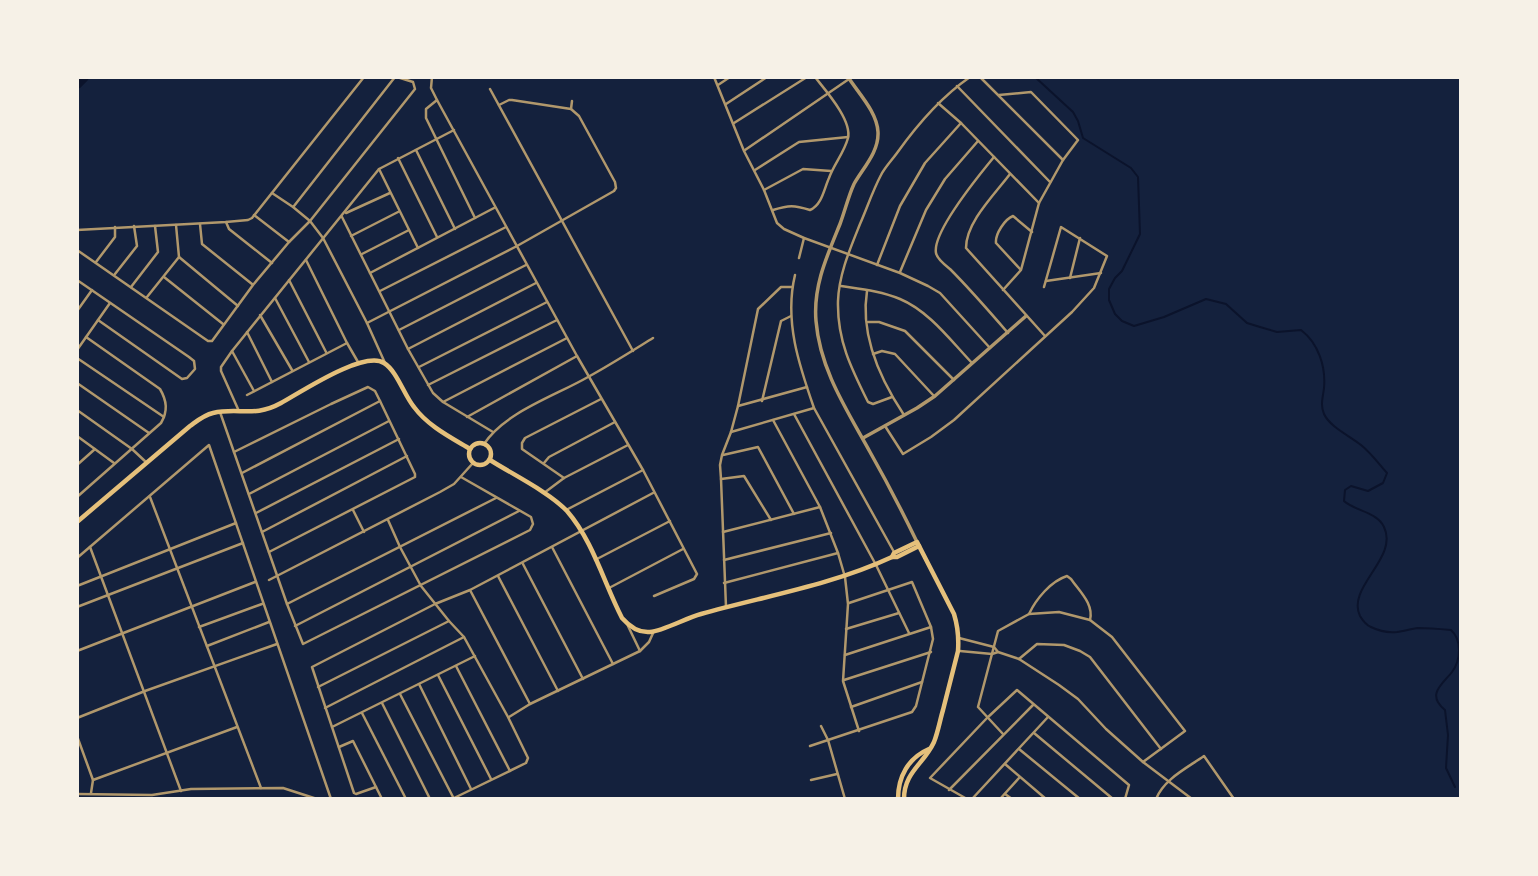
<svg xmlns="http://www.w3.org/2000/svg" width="1538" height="876" viewBox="0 0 1538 876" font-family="'Titillium Web',sans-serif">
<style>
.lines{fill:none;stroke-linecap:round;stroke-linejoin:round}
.stream{stroke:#0b132b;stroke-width:2}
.river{stroke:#0b132b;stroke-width:10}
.minor{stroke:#b1986c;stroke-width:2.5}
.tertiary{stroke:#b1986c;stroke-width:3.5}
.secondary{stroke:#e5c07b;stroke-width:4.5}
</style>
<rect width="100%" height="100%" fill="#14213d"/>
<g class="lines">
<path class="stream" d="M1035,77L1073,112L1078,121L1083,138L1131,168L1138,177L1140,234L1122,271L1115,278L1109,289V300L1115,314L1122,321L1134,326L1164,317L1206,299L1226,304L1247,323L1260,327L1277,332L1301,330C1318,343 1326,366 1324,388C1323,397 1320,405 1324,414C1330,427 1350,436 1361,445C1371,453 1379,464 1387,473L1383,483L1368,491L1351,486L1345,490L1344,501C1355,511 1377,512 1384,527C1399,558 1346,587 1360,616C1363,621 1366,625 1371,627C1379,631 1388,633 1397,632C1404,631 1411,629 1418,628C1429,628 1440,629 1451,630C1462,640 1461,660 1452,672C1444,683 1425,694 1445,710L1448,735L1446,768L1455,787"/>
<polyline class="river" points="77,84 84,77"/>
<g class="minor">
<polyline points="432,77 431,88 437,100"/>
<polyline points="714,77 744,151 764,190 777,223 784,229 804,238 900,273 928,286 940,293 990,348"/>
<polyline points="980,77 1063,160"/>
<polyline points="718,85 730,77"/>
<polyline points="957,86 1050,182"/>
<polyline points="490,89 633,351"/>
<polyline points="999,95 1031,92 1078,140 1063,160 1039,203 1021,270 1003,290"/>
<polyline points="938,103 961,123 1039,203"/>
<polyline points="726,104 767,77"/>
<polyline points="571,109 572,101"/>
<polyline points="734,123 807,77"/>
<polyline points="416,150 455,229"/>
<polyline points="745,150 849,79"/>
<path d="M994,157C980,174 932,232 936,253C937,259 945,265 950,269C970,289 989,311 1008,333"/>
<polyline points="398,158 437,237"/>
<polyline points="379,169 418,248"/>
<polyline points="755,170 799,142 848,137"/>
<path d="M1010,174C995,194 966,222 966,248L1045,336"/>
<polyline points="764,190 803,169 831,171"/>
<polyline points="272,193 293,207 310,221 323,238 367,323 385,363"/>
<polyline points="294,206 395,77"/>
<path d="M773,210C789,205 794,205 810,210C822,205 824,189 829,178C834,164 844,153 848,138C852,120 826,91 815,77"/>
<polyline points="346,213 390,193"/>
<polyline points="254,215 289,242"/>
<polyline points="342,217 408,349 433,393 443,402 493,432"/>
<polyline points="475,218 426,118 426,109 437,100 577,356 643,470 697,574 694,579 654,596"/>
<polyline points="226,222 229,229 272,263"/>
<polyline points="200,224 202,244 252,284"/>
<polyline points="77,230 226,222 248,220 252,218 364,77"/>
<polyline points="351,236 398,212"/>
<polyline points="77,250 208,341 212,341 253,285 289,242 310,221 415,89 413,82 397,77"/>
<polyline points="362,254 409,230"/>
<polyline points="179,257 238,306"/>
<polyline points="799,258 804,238"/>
<polyline points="306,260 347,343 358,362"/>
<polyline points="96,262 115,237 115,227"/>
<polyline points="877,265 900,206 925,163 961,123"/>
<path d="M1020,269L996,243C995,234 1005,219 1013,216L1032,232"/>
<polyline points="900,272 926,210 945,179 978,141"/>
<polyline points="370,273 494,208"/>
<polyline points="115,274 137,246 134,226"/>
<path d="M795,275C784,321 799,365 814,408L894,552"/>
<polyline points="164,277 223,324"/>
<polyline points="1070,278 1080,238"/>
<polyline points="77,280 189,357 194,361 195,369 187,378 182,379 98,320"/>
<polyline points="289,280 326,352"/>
<polyline points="1046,281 1101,273"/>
<path d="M841,286C861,289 881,291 900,299C929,311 951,341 972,363"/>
<polyline points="131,287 158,252 155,226"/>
<polyline points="380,291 506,227"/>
<path d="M867,291C860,335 880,379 904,415"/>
<polyline points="147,297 179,257 176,225"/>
<polyline points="275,298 309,362"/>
<polyline points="77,311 92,290"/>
<polyline points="260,315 292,370"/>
<polyline points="868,322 879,322 905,331 954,380"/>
<polyline points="367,323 517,246 614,191 616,188 615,182 579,116 571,109 512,100 509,100 499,105"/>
<polyline points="399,330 526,265"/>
<polyline points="247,332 272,382"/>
<polyline points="408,349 536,283"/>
<polyline points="77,350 110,303"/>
<polyline points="232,351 254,391"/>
<polyline points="873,354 882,351 895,354 934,396"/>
<polyline points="77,358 164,417"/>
<polyline points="419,367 547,302"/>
<polyline points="77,383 149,433"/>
<polyline points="428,385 557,320"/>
<polyline points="247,395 347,343"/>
<path d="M892,397L873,404L868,402C851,368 837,340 838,301C839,274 850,249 860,224C867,208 873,190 881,175C885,167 892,160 897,153C917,125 941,97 970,77"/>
<polyline points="762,401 781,321 791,316"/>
<polyline points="443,402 567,338"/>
<polyline points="738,406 807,387"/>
<polyline points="238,409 221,371 221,367 232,351 379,169 454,130"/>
<polyline points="77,410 132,449 147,463"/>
<polyline points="220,412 287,604 303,644 530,530 533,524 531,517 461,477"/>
<polyline points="794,414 876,565 909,633"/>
<polyline points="467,417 577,356"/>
<polyline points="773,420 820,507 838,553 845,577 848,604 843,681 859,731"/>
<polyline points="885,426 903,454 931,437 954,420 1072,312 1094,288 1107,256 1061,227 1044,287"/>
<polyline points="731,432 814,408"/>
<polyline points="77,436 114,463"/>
<path d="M484,444C505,412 555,396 588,377C610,365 632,351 653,338"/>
<polyline points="234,452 331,404 368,387 375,391 380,401 415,474 415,477 269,552"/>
<polyline points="723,455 758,447 794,514"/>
<polyline points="544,463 549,457 615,422"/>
<polyline points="77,465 95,449"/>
<polyline points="242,473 380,401"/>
<polyline points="564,478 522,449 522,443 525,438 601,399"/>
<polyline points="721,479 744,476 771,520"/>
<polyline points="544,493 564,478 628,445"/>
<polyline points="249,494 389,421"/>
<path d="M77,497L161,423C168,411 167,401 160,389L86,337"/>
<polyline points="150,497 261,788"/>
<polyline points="353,510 364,532"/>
<polyline points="566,510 643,470"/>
<polyline points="256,513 399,439"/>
<polyline points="388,520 400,547 421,586 449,621 464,637 508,717 528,758 526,763 452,799"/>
<polyline points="262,532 407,456"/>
<polyline points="723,532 820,507"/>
<polyline points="90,547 181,791"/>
<polyline points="552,547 613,664"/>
<polyline points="77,558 209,445 331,799"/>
<polyline points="595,560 670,521"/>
<polyline points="724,560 831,533"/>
<polyline points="523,564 583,679"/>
<polyline points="498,576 558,691"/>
<polyline points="269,580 440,492 454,484 473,463"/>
<polyline points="724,583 838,553"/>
<polyline points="77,586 236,523"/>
<polyline points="609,588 683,549"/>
<polyline points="470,590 530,704"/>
<polyline points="287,604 496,498"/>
<polyline points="77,607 243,543"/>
<polyline points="726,607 721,479 720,465 722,455 731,432 738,406 758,309 781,287 792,287"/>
<path d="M1029,614C1036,599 1051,581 1067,576L1071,579C1080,592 1094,604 1090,620"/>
<polyline points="295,626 519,511"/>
<polyline points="628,626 640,651"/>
<polyline points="199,627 262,604"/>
<polyline points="846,629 899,613"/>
<polyline points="959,638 994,647 998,652 1019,659 1059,685 1078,699 1106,729 1143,762 1192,799"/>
<polyline points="207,646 269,622"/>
<polyline points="77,651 255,582"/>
<polyline points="960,651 992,654 998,652"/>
<polyline points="845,655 931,627"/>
<polyline points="1019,659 1037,644 1064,645 1080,651 1090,657 1161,749"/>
<polyline points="456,666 510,771"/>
<polyline points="438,675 491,779"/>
<polyline points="844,680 931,652"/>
<polyline points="419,684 471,789"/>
<polyline points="318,687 449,621"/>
<polyline points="400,694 453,797"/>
<polyline points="382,703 430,799"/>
<polyline points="851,707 922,682"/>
<polyline points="325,708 464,637"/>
<polyline points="362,713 406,799"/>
<polyline points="509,717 530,704 640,651 649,642 654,631"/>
<polyline points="77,718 145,691 277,644"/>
<polyline points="821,726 828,740 845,799"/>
<polyline points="332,727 475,656"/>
<polyline points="1034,733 1113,799"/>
<polyline points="1003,734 978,707 998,631 1029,614 1059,612 1090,620 1112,637 1185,731 1143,762"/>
<polyline points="77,736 93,780 91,793"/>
<polyline points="810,746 912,712 916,706 933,639 931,627 912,582 849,603"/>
<polyline points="339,747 353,741 382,799"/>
<polyline points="1019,749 1080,799"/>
<polyline points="1005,764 1046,799"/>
<polyline points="93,780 237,727"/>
<polyline points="811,780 837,774"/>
<polyline points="376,787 356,794 354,793 312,667 435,604 470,590 653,493"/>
<polyline points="949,790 1033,705"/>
<polyline points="77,794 152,795 191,789 283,788 317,799"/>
<polyline points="1005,794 1012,799"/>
<polyline points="967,799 930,778 987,718 1017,690 1129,785 1125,799"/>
<polyline points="972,799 1048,717"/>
<polyline points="1000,799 1019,778"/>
<path d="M1156,799C1164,779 1187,768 1204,756L1234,799"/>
</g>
<g class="tertiary">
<path d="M848,77C859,94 877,112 878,132C879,152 863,168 854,184C848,197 845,211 840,224C827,256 813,286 816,321C820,370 847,410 870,452C887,482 902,511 917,542"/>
<polyline points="863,438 917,408 935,396 1026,316"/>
</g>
<g class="secondary">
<circle cx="480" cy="454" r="11"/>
<path d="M490,460C512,474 549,492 567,511C593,541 604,583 622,618C629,626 639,633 650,632C663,631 686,618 701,614C765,596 832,585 892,557H897L919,546"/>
<path d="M77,522L190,426C197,421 204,415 213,413C239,407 254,418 281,403C301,392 364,350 384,363C397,371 404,395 414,407C428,426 450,437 470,449"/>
<path d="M892,557L894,553L917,542L954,614C958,627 959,637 958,651C953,670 948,690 943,710C940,720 938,732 934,742C924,764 904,772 904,799"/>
<path d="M898,799C898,777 908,758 929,749"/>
</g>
</g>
<rect width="1538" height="876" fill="none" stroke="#f6f1e7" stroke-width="158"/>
</svg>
